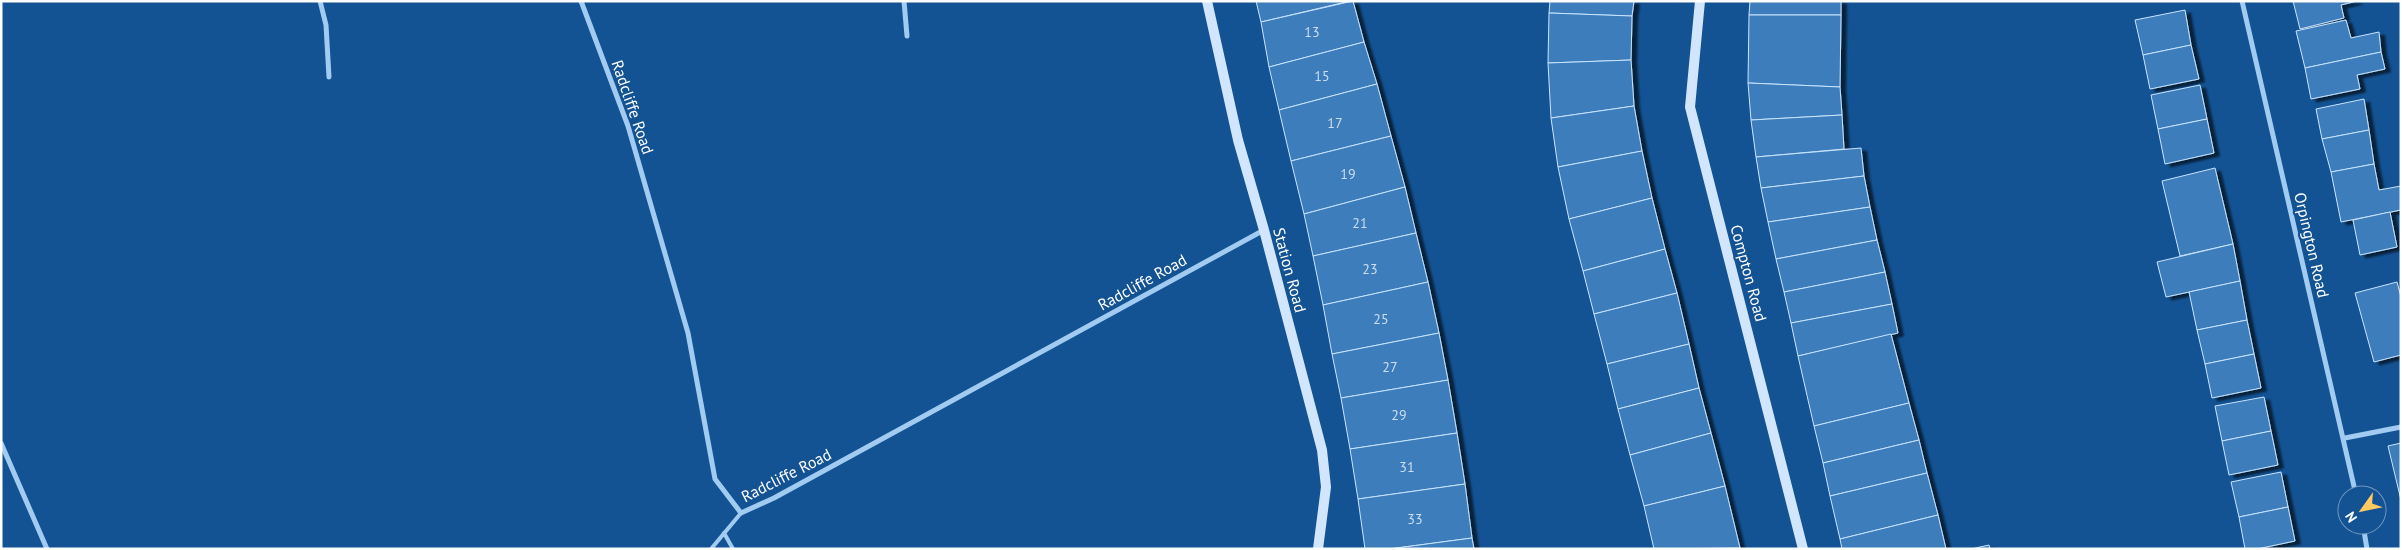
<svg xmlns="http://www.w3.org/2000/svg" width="2402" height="550" viewBox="0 0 2402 550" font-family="'PT Sans',sans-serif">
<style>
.building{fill:#3c7dbc;stroke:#c9e4fd;filter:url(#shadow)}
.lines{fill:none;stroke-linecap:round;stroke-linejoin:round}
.lane{stroke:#a2cbf2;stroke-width:4}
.street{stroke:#a2cbf2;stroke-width:5}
.secondary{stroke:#d1e6fc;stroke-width:10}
.labels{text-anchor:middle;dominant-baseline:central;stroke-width:4.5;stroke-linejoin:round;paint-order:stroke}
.number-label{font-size:14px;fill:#cedeee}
.street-label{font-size:16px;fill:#fff;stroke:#135394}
</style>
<defs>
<filter id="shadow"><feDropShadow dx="5.5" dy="3" stdDeviation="1" flood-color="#0009"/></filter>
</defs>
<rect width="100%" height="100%" fill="#135394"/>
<g class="building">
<polygon points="1256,1 1350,1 1261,22"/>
<polygon points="1353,1 1364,42 1269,67 1261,22"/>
<polygon points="1550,1 1634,1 1632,16 1549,13"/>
<polygon points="1750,1 1841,1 1841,15 1749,15"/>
<polygon points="2293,1 2357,1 2341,5 2344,18 2300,29"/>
<polygon points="2185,10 2191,45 2143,55 2135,20"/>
<polygon points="1549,13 1632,16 1631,60 1548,63"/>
<polygon points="1749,15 1841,15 1840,87 1748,83"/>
<polygon points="2346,20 2351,38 2379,32 2381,52 2305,68 2296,31"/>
<polygon points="1364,42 1377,84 1279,110 1269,67"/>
<polygon points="2191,45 2199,79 2150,89 2143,55"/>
<polygon points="2381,52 2385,69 2357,75 2360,89 2311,99 2305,68"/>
<polygon points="1631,60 1634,106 1551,118 1548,63"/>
<polygon points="1748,83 1840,87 1842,115 1751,120"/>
<polygon points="1377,84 1391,136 1291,161 1279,110"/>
<polygon points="2200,85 2207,119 2158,129 2151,95"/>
<polygon points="2364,99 2369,130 2322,139 2316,109"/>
<polygon points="1634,106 1642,151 1558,167 1551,118"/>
<polygon points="1842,115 1844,149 1756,157 1751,120"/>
<polygon points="2207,119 2214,153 2165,164 2158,129"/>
<polygon points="2369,130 2374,164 2331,172 2322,139"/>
<polygon points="1391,136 1405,187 1304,214 1291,161"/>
<polygon points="1861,148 1864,176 1761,188 1756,157"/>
<polygon points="1642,151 1652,198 1569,219 1558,167"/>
<polygon points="2374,164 2379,190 2401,186 2401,210 2341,222 2331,172"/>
<polygon points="2215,168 2233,244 2180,256 2162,181"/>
<polygon points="1864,176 1870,207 1768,222 1761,188"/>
<polygon points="1405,187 1416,233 1313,256 1304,214"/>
<polygon points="1652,198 1665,249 1583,271 1569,219"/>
<polygon points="1870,207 1877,240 1776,259 1768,222"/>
<polygon points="2390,212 2397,247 2360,255 2353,220"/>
<polygon points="1416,233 1428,282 1323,305 1313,256"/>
<polygon points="1877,240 1885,272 1784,292 1776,259"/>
<polygon points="2233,244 2240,281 2166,297 2157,262"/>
<polygon points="1665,249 1677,293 1594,314 1583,271"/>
<polygon points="1885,272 1892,304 1791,323 1784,292"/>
<polygon points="2240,281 2247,320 2197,330 2189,292"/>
<polygon points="1428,282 1439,333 1332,354 1323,305"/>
<polygon points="2397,282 2401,297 2401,355 2374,362 2355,293"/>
<polygon points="1677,293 1689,344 1607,364 1594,314"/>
<polygon points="1892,304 1898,333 1798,356 1791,323"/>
<polygon points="2247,320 2254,354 2205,364 2197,330"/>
<polygon points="1439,333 1448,380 1341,398 1332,354"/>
<polygon points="1891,334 1909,403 1814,426 1798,356"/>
<polygon points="1689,344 1699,388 1618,409 1607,364"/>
<polygon points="2254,354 2261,388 2212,398 2205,364"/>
<polygon points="1448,380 1457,433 1350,449 1341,398"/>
<polygon points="1699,388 1711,433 1630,455 1618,409"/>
<polygon points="2264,397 2271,431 2222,441 2215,406"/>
<polygon points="1909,403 1919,440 1823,463 1814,426"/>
<polygon points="2271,431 2278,465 2229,475 2222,441"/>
<polygon points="1457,433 1465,484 1358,499 1350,449"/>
<polygon points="1711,433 1725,486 1644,506 1630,455"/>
<polygon points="1919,440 1927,473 1830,496 1823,463"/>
<polygon points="2401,443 2401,500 2388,446"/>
<polygon points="2281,472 2288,507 2239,517 2231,482"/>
<polygon points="1927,473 1938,515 1840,539 1830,496"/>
<polygon points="1465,484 1472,538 1389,549 1365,549 1358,499"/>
<polygon points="1725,486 1740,548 1654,549 1644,506"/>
<polygon points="2288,507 2295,541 2257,549 2245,549 2239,517"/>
<polygon points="1938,515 1946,549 1842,549 1840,539"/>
<polygon points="1472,538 1474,549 1389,549"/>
<polygon points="1989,545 1990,549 1971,549"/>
</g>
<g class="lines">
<g class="lane">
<polyline points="724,533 733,549"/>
<polyline points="711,549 741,513"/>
</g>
<g class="street">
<polyline points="320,1 326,25 329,77"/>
<polyline points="581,1 628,126 688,333 715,479 741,513 774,498 1264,230"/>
<polyline points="904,1 907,36"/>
<polyline points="2242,1 2356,495"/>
<polyline points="2345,438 2401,427"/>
<polyline points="1,443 47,549"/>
<polyline points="2363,525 2367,549"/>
</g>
<g class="secondary">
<polyline points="1207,1 1238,140 1264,230 1322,450 1326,487 1318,549"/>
<polyline points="1700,1 1690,107 1803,549"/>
</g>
</g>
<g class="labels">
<g class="number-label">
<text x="1312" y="32">13</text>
<text x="1322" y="76">15</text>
<text x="1335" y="123">17</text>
<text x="1348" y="174">19</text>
<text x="1360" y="223">21</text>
<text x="1370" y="269">23</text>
<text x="1381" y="319">25</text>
<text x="1390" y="367">27</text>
<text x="1399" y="415">29</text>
<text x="1407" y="467">31</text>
<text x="1415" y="519">33</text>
</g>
<g class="street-label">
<text transform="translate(633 107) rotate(71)">Radcliffe Road</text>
<text transform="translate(2312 245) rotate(77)">Orpington Road</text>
<text transform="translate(1290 270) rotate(75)">Station Road</text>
<text transform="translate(1749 273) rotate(75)">Compton Road</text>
<text transform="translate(1142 282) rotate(-29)">Radcliffe Road</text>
<text transform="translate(786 475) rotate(-27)">Radcliffe Road</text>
</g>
</g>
<rect width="2402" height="550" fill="none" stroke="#ffffff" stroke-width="5"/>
<g transform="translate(2362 510) rotate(237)"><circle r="24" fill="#135394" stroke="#7198bf"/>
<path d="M0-4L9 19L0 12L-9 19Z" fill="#ffc963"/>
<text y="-8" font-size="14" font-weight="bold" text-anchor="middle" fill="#ffffff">N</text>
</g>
</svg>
